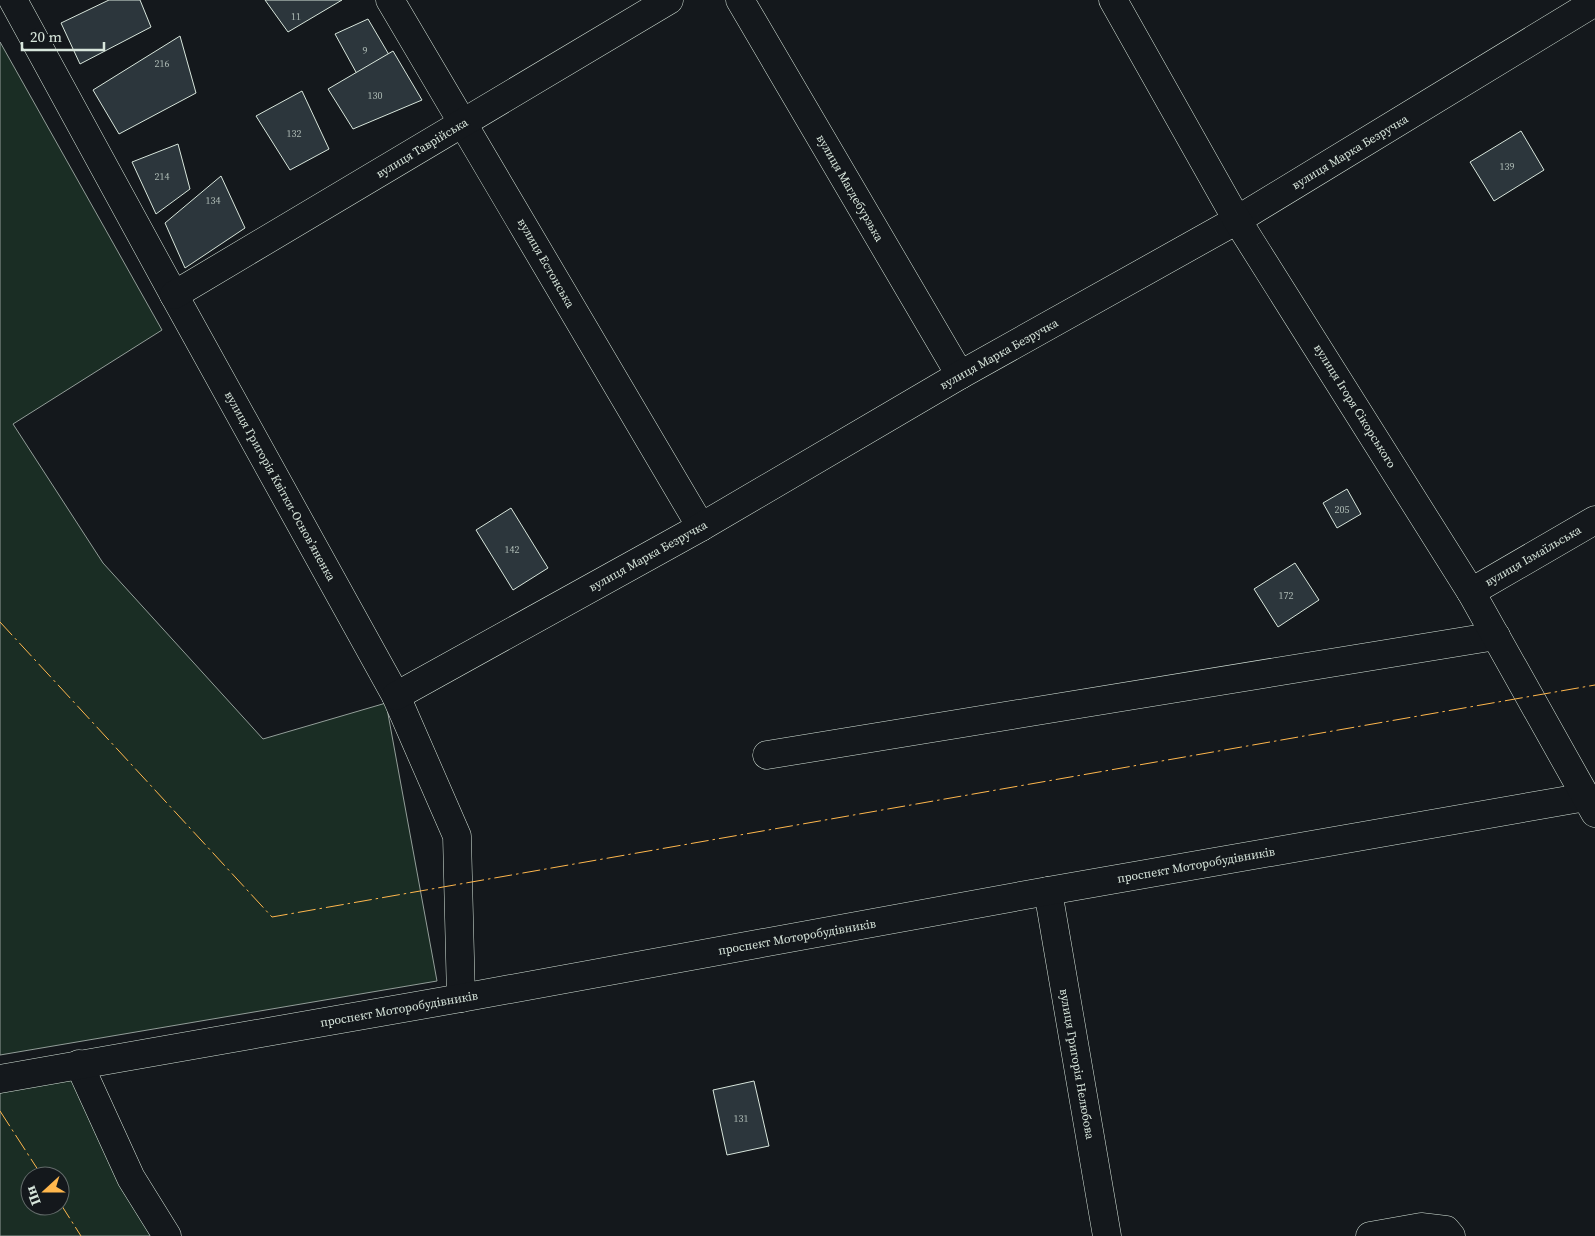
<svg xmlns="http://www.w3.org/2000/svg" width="1595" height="1236" viewBox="0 0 1595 1236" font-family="'Source Serif 4',serif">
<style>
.green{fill:#1a2d24;stroke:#939e99;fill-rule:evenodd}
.building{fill:#2c363c;stroke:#d8e6dc}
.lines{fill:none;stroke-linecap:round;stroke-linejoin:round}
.minor-casing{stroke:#d8e6dc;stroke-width:29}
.major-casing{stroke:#d8e6dc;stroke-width:29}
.minor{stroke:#14181c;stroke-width:28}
.major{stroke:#14181c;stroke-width:28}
.power{stroke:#ffb74d;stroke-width:1;stroke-dasharray:18 4 2.5 4;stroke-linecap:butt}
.labels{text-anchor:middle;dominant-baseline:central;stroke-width:4;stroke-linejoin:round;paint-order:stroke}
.number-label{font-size:10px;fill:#adbab4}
.street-label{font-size:12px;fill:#d8e6dc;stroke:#14181c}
</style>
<rect width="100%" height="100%" fill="#14181c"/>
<g class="green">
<polygon points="0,42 162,330 13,424 103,563 263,739 386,703 437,981 0,1055"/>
<path d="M79,1064L167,1236H0V1083ZM30,1176H60V1206H30Z"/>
</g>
<g class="building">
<polygon points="109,0 140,0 151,27 80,64 61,23"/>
<polygon points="265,0 342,0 288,32"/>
<polygon points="368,19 395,65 362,83 335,34"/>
<polygon points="180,36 196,93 119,134 93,90"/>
<polygon points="393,51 422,100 353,129 328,89"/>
<polygon points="302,91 329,149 290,170 256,116"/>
<polygon points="1521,131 1544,170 1494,201 1470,162"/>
<polygon points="178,144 190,189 156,214 132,162"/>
<polygon points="221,176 245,228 185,268 165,223"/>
<polygon points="1347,489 1361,514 1337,528 1323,503"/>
<polygon points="511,508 548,568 513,590 476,530"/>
<polygon points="1295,563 1319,600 1278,627 1254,589"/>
<polygon points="754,1081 769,1146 727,1155 713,1090"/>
</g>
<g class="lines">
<g class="minor-casing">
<g id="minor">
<polyline points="13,0 174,295 396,696 457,836 461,998"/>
<polyline points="390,0 701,527"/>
<polyline points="740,0 960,375"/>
<polyline points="174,295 669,0"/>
<polyline points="1471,592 1595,520"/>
<polyline points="396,696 701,527 960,375 1237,220 1595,2"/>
<polyline points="767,755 1496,636"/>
<polyline points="1048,891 1107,1236"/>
<polyline points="79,1064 131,1178 167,1236"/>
<polyline points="0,1079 461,998 1048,891 1586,797"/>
<polyline points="1370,1236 1421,1227 1446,1230 1451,1236"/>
</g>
</g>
<g class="major-casing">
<polyline id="major" points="1113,0 1237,220 1471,592 1595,813"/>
</g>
<use href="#minor" class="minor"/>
<use href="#major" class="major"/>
<g class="power">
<polyline points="0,622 272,917 1595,685"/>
<polyline points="0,1111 42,1176"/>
<polyline points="60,1203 81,1236"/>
</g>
</g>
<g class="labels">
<g class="number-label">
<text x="296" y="16">11</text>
<text x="365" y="50">9</text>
<text x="162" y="63">216</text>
<text x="375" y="95">130</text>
<text x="294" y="133">132</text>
<text x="1507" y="166">139</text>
<text x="162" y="176">214</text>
<text x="213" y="200">134</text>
<text x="1342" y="509">205</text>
<text x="512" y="549">142</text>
<text x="1286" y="595">172</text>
<text x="741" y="1118">131</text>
</g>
<g class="street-label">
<text transform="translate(422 148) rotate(-31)">вулиця Таврійська</text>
<text transform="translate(1350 152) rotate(-31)">вулиця Марка Безручка</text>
<text transform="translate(850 188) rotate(60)">вулиця Магдебурзька</text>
<text transform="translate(546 263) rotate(60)">вулиця Естонська</text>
<text transform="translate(999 354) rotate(-29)">вулиця Марка Безручка</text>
<text transform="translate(1355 406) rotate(58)">вулиця Ігоря Сікорського</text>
<text transform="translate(280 486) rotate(61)">вулиця Григорія Квітки-Основʼяненка</text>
<text transform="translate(648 556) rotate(-29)">вулиця Марка Безручка</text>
<text transform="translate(1533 556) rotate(-30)">вулиця Ізмаїльська</text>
<text transform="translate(1196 865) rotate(-10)">проспект Моторобудівників</text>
<text transform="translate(797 937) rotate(-10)">проспект Моторобудівників</text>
<text transform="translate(399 1009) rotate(-10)">проспект Моторобудівників</text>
<text transform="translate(1077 1064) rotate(80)">вулиця Григорія Нелюбова</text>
</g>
</g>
<g transform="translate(45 1191) rotate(249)"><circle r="24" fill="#14181c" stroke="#626a69"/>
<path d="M0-4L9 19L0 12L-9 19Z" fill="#ffb74d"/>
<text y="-8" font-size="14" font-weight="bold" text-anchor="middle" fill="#d8e6dc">Пн</text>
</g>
<path d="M22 42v8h82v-8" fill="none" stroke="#d8e6dc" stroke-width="2.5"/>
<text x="30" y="42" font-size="15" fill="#d8e6dc" stroke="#14181c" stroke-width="4" paint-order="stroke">20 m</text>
</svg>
